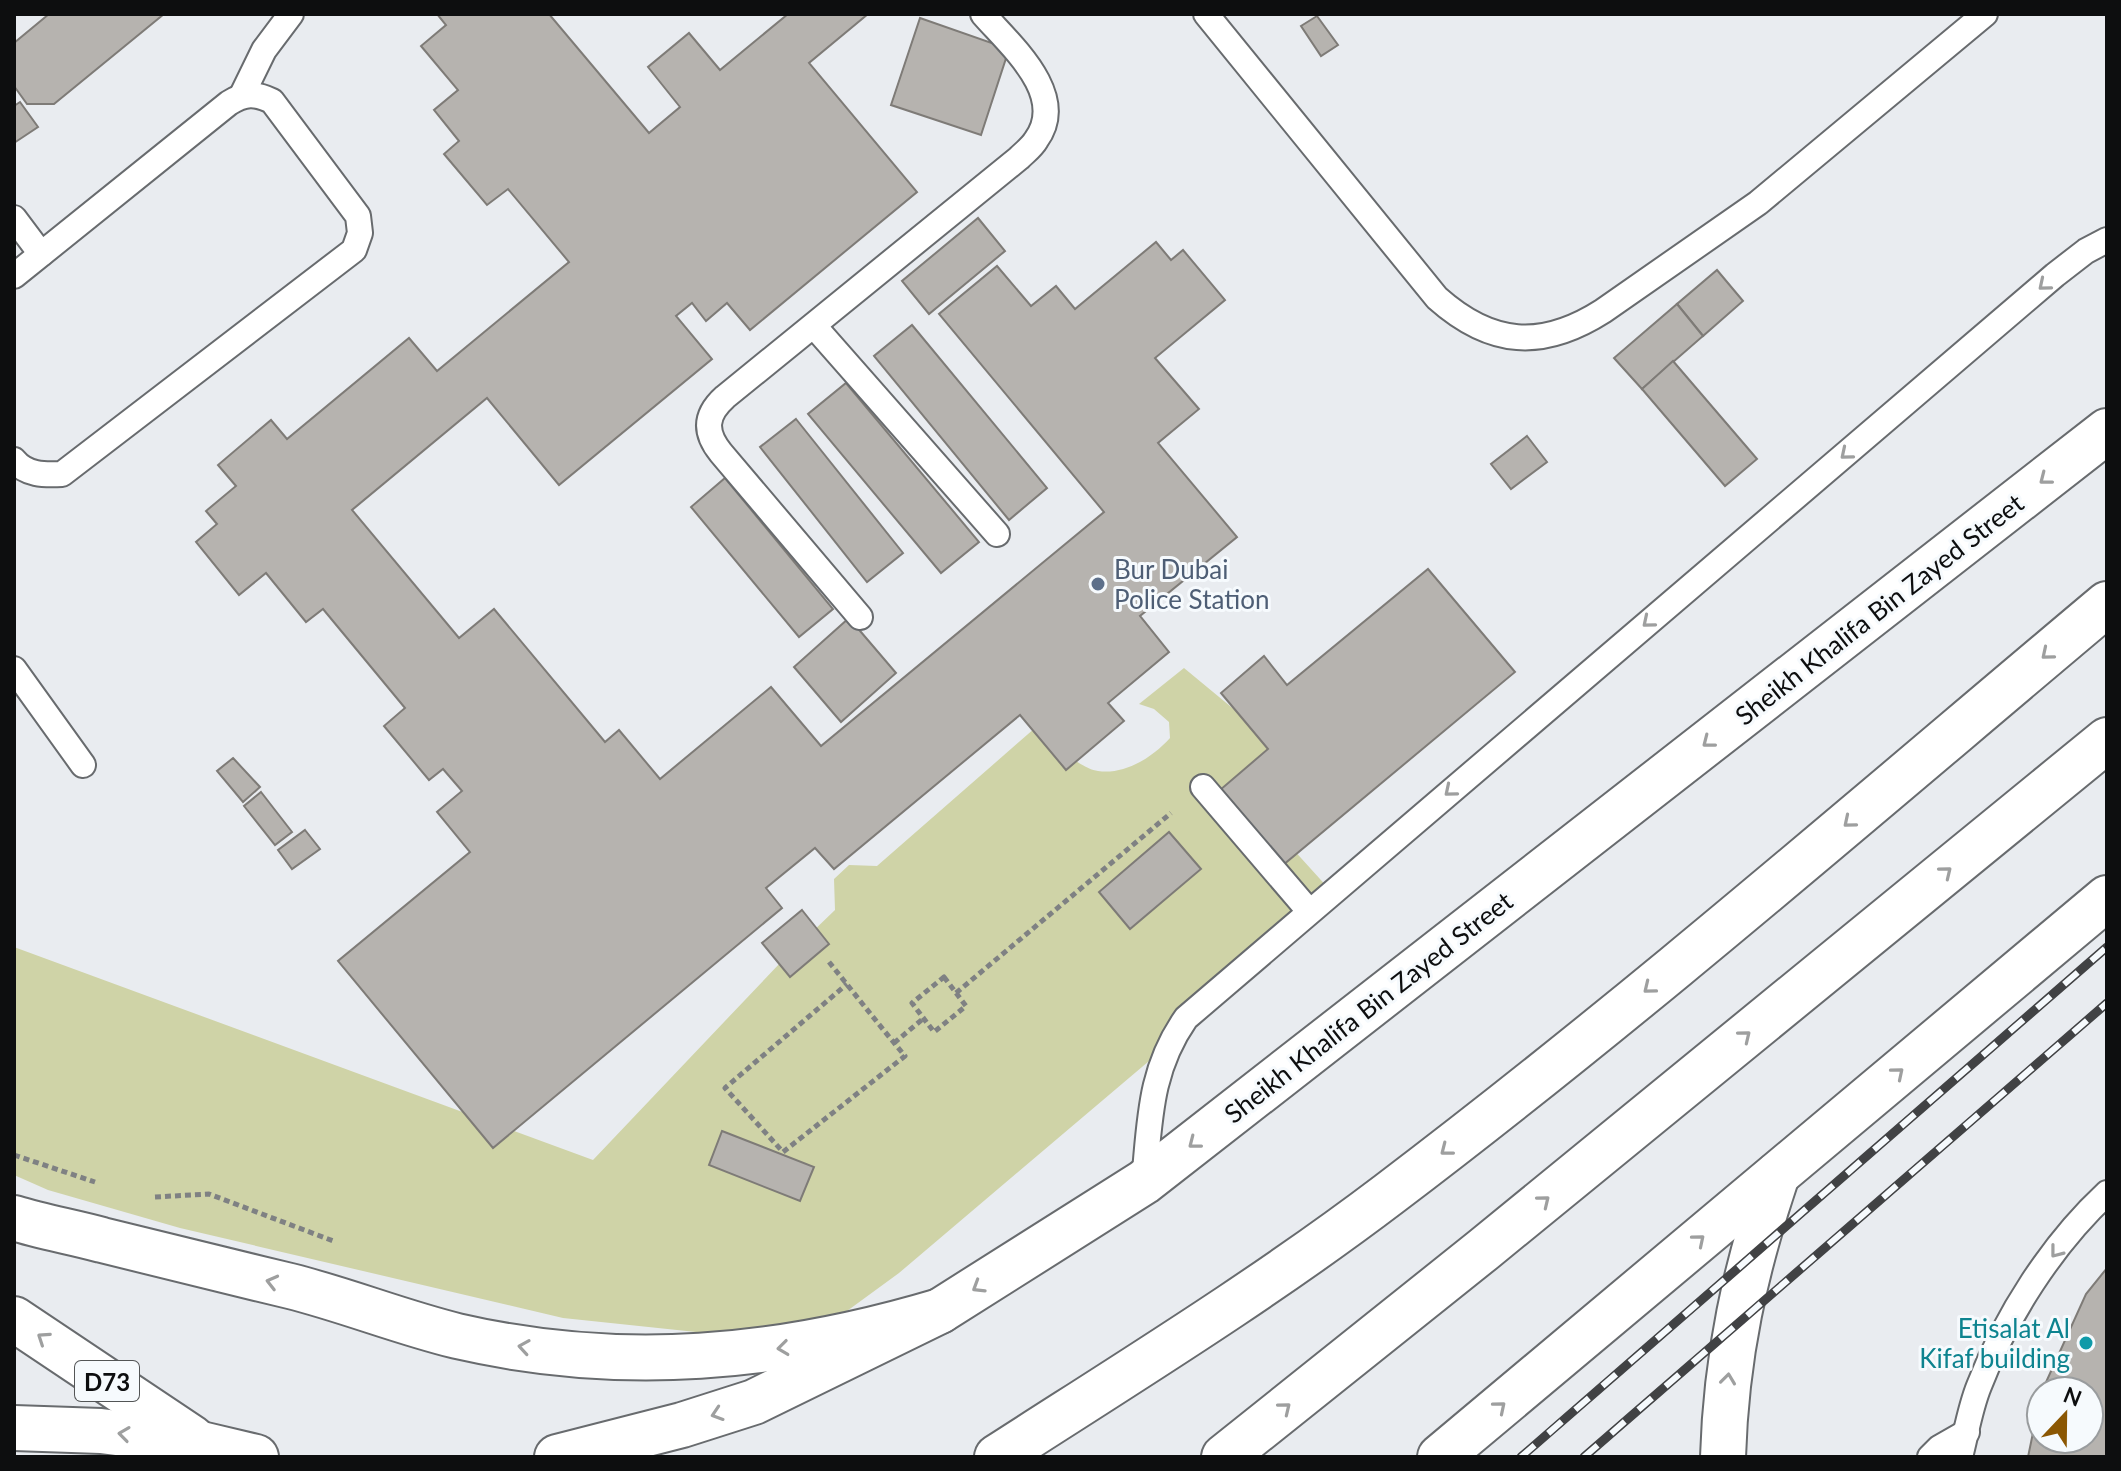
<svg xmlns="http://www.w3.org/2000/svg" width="2121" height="1471" viewBox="0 0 2121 1471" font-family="Lato,sans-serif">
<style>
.green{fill:#cfd3a7}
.building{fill:#b6b3af;stroke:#7e7b77;stroke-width:2}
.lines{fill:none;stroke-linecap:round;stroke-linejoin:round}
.lane-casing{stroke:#686b6e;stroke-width:28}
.secondary-casing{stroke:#686b6e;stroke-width:48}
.primary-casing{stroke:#686b6e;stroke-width:48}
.highway-casing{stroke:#686b6e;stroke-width:48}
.path{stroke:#7f8183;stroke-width:5;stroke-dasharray:6 4;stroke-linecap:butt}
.lane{stroke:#fff;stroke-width:24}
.secondary{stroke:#fff;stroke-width:44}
.primary{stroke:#fff;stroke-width:44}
.highway{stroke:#fff;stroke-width:44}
.rail-casing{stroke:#414244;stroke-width:9}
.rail{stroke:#f6fafd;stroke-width:6;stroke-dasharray:18;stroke-linecap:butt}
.oneway{stroke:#9e9f9f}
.service-dot{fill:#5c6f8a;stroke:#f6fafd;stroke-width:3}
.culture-dot{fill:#0f9aa8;stroke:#f6fafd;stroke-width:3}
.labels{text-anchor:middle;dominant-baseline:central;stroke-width:6;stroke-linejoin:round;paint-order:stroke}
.shield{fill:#f6fafd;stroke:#535556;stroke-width:2}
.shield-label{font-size:24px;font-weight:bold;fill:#0d0e0f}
.service-label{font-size:26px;fill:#4e5e75;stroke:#f6fafd;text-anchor:start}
.street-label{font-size:26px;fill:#0d0e0f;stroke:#f6fafd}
.culture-label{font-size:26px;fill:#0d838f;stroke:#f6fafd;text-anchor:end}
</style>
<rect width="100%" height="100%" fill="#e9ecf0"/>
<path class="green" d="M1184,668L1300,764L1254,806L1339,900L899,1273L847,1311L734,1336L563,1318L180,1228L48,1190L14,1175V947L593,1160L781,962L835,910L834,879L849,865L877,866L1035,728C1049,740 1080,769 1098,771C1125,775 1153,757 1170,738L1169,722L1154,709L1139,704Z"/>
<g class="building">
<polygon points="49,14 164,14 54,104 27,104 14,86 14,43"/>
<polygon points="437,14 549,14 649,133 680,107 648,67 689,33 720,70 788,14 868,14 809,63 917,192 750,330 727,303 706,321 692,303 676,316 712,359 559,485 487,398 352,510 459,638 494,609 605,742 619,730 660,779 771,687 821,746 1104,512 939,314 997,266 1031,306 1056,286 1075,309 1156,242 1171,260 1183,250 1225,300 1155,358 1199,409 1158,443 1237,537 1140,616 1169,652 1108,703 1124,721 1066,770 1020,715 834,869 815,848 766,888 782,908 493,1148 338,961 470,852 437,812 462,791 443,769 429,780 384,726 405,708 323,609 306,622 266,573 239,595 196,542 217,524 206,511 236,486 218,465 271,420 287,439 409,338 437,371 569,262 508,189 487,205 444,154 459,141 434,110 458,90 421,46 446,25"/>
<polygon points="1317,16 1338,45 1321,56 1301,26"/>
<polygon points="920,18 1009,49 981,135 891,105"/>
<polygon points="20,102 38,127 14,143 14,106"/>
<polygon points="978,218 1005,251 929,314 902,281"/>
<polygon points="1717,270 1743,301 1703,336 1677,304"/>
<polygon points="1677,304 1703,336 1642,389 1614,358"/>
<polygon points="912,325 1047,488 1009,520 874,356"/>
<polygon points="1673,361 1757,459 1725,486 1642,389"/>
<polygon points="846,383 979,542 941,573 808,414"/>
<polygon points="796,419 903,553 867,582 760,447"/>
<polygon points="1527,436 1547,462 1511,489 1491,464"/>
<polygon points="725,478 833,609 799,637 691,507"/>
<polygon points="1428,569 1515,672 1283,865 1220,790 1268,749 1221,693 1264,656 1287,685"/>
<polygon points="849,618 896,673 841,722 794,667"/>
<polygon points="233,758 260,787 243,802 217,771"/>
<polygon points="261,792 292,832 275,845 244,806"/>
<polygon points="305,830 320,849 292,869 278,850"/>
<polygon points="1169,832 1201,869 1130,929 1099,892"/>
<polygon points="802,910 829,944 790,977 762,943"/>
<polygon points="722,1131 814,1167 800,1201 709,1165"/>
<polygon points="2107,1268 2107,1457 2028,1457 2041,1394 2041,1439 2089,1439 2089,1391 2042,1391 2086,1294"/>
</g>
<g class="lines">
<g class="lane-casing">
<g id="lane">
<path d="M1206,14L1437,298C1491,346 1542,350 1603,311L1758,203L1985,14"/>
<polyline points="242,95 264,50 291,14"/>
<polyline points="14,218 41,254"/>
<path d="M14,276L229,103C245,93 255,93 272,101L358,216L360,233L354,250L62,474C44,475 26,475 14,460"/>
<polyline points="814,326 997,534"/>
<path d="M860,617L721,453C704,432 705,415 725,397L1019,158C1025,152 1032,147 1036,140C1069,95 1010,45 983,14"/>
<polyline points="14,669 83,765"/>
<polyline points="1203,787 1309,911"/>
<path d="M1144,1182C1150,1121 1149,1071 1186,1018L2055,275L2086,251L2107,240"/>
<polyline points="1930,1457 1939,1448 1967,1432"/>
<path d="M1960,1457C1966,1434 1970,1408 1979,1386C2006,1316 2052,1244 2107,1193"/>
</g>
</g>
<g class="secondary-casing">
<g id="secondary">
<polyline points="557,1457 682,1425 754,1402 940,1311 1144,1182 2107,431"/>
<polyline points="1224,1457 1483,1250 2107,740"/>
<polyline points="1440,1457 2107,898"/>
</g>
</g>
<g class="primary-casing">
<g id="primary">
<path d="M14,1218C43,1227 73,1232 102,1240C164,1255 227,1271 290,1286C346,1300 400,1322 457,1336C622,1374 779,1359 940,1311"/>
<polyline points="14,1319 192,1438"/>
<polyline points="14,1428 101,1431 201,1444 256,1457"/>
</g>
</g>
<g class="highway-casing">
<g id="highway">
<path d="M997,1457C1129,1372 1264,1289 1389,1194C1636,1007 1870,803 2107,604"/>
<path d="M1723,1457C1726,1356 1745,1270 1777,1175"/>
</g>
</g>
<g class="path">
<path d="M829,962C854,993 879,1025 905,1056L783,1152L725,1088L847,984"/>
<polygon points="944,977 966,1006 934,1032 912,1003"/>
<polyline points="956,993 1171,813"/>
<polyline points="894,1043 924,1018"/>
<polyline points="14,1155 95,1182"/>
<polyline points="155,1197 209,1194 336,1242"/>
</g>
<use href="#lane" class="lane"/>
<use href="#secondary" class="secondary"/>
<use href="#primary" class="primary"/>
<use href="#highway" class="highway"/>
<g class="rail-casing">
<g id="rail">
<polyline points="1521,1457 2107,947"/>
<polyline points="1584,1457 2107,1003"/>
</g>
</g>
<use href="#rail" class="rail"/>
</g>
<defs><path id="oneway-chevron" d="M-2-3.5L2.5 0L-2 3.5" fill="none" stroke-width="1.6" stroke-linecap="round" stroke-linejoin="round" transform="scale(2)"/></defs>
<g class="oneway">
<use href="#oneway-chevron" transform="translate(2044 285) rotate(140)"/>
<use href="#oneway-chevron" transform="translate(1846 454) rotate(140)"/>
<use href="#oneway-chevron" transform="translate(2045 479) rotate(142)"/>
<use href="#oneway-chevron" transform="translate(1648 622) rotate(140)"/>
<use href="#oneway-chevron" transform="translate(2047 654) rotate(140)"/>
<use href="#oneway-chevron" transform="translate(1708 742) rotate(142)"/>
<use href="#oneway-chevron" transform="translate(1450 791) rotate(140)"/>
<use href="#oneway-chevron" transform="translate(1849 822) rotate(140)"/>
<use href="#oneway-chevron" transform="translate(1946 872) rotate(-39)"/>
<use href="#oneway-chevron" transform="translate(1649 988) rotate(141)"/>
<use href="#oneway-chevron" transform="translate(1745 1036) rotate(-39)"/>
<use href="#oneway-chevron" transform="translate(1898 1073) rotate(-40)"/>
<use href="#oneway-chevron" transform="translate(1194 1143) rotate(142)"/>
<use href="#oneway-chevron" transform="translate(1446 1150) rotate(142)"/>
<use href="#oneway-chevron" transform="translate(1544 1201) rotate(-39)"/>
<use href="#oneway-chevron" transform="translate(1699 1240) rotate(-40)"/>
<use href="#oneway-chevron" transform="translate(2056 1252) rotate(128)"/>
<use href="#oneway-chevron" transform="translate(272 1282) rotate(-166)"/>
<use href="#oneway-chevron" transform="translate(978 1287) rotate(148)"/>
<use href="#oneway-chevron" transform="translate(43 1338) rotate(-146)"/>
<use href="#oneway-chevron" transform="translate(524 1347) rotate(-171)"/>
<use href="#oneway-chevron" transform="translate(783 1348) rotate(173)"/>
<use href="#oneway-chevron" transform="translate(1728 1379) rotate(-83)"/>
<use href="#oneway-chevron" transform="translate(1500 1407) rotate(-40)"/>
<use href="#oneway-chevron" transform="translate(1285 1408) rotate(-39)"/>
<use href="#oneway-chevron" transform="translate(717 1414) rotate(162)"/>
<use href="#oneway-chevron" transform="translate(124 1434) rotate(-172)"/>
</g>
<circle class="service-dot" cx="1098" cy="584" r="8"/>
<circle class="culture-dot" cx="2086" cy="1343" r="8"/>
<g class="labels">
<rect class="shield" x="75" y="1361" width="64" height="40" rx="6"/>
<g class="shield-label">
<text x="107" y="1381">D73</text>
</g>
<g class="service-label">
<text x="1114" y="569">Bur Dubai<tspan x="1114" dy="30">Police Station</tspan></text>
</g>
<g class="street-label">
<text transform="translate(1879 609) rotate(-38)">Sheikh Khalifa Bin Zayed Street</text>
<text transform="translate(1368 1007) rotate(-38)">Sheikh Khalifa Bin Zayed Street</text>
</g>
<g class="culture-label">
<text x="2070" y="1328">Etisalat Al<tspan x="2070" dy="30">Kifaf building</tspan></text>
</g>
</g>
<rect width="2121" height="1471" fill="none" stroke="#0d0e0f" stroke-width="32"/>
<g transform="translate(2065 1415) rotate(22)"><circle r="38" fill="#f6fafd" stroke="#999c9e" stroke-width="2"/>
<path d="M0-6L14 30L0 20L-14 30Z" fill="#8b5703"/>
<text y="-12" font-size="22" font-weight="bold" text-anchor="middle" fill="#0d0e0f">N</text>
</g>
</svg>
